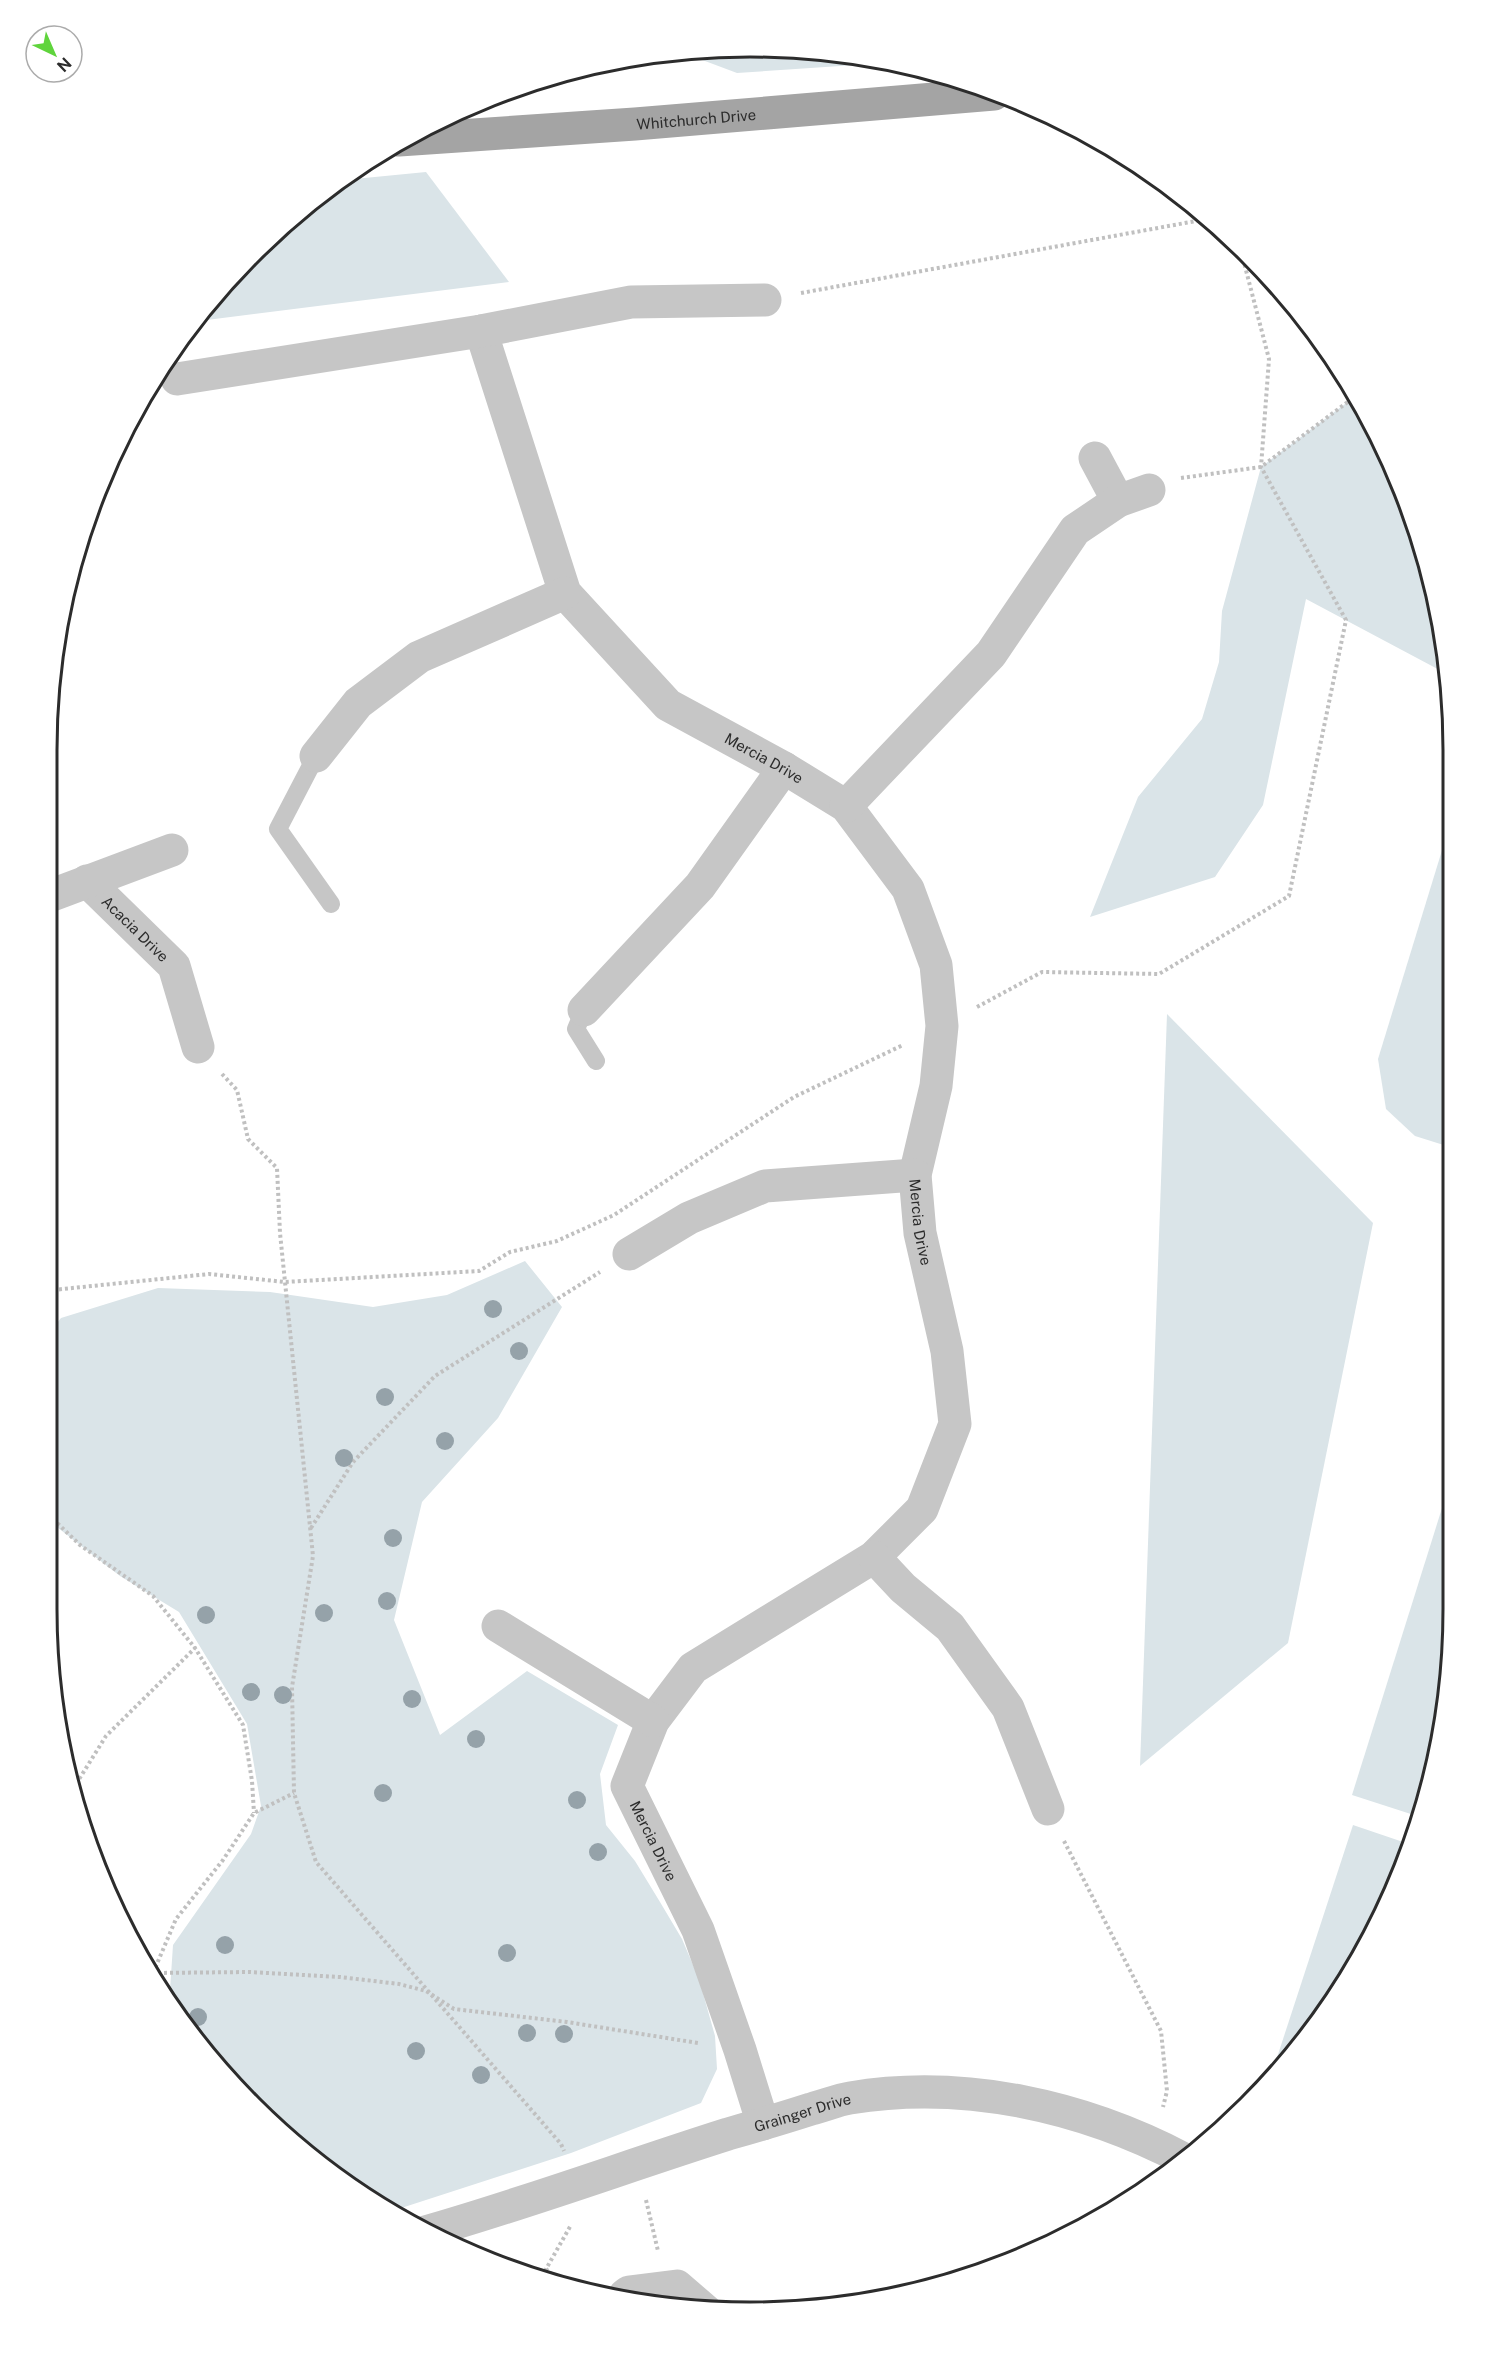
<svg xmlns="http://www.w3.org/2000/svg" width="1500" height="2359" viewBox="0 0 1500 2359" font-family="'Public Sans',sans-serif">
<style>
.green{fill:#dae4e8}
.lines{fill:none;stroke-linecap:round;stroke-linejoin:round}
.path{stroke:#c0c0c0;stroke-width:4;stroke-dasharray:3 3;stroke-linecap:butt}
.service{stroke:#c6c6c6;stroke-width:18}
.minor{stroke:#c6c6c6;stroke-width:33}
.tertiary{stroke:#c6c6c6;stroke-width:33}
.primary{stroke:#a4a4a4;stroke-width:33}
.tree{fill:#95a2a9}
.labels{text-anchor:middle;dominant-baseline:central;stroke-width:6;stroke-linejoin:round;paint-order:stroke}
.street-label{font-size:15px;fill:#2c2c2c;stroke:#fff}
.rim{fill:none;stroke:#2c2c2c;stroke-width:3}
</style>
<rect width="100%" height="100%" fill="#fff"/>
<g class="green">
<polygon points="796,48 885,63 737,73 681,52"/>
<polygon points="426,172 509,282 191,322 286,221 344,180"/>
<polygon points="1357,395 1429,568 1447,674 1306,599 1263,805 1215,877 1090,917 1138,797 1202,719 1219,662 1222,611 1261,467"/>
<polygon points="1451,821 1450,1147 1415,1136 1386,1109 1378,1059"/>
<polygon points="1167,1014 1373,1223 1288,1643 1140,1766"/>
<polygon points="525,1261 562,1307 498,1418 422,1502 394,1620 440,1735 527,1671 618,1725 600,1774 606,1825 635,1861 660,1902 682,1939 699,1979 715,2036 717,2069 701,2103 571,2153 392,2211 322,2167 252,2106 169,2005 173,1945 251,1834 261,1806 247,1724 179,1612 120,1576 53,1524 53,1328 61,1318 158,1288 270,1292 373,1307 447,1295"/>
<polygon points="1448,1489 1448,1700 1417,1816 1352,1795"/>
<polygon points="1353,1825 1409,1844 1400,1878 1308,2038 1269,2082"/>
</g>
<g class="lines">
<g class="path">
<polyline points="637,57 683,52"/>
<polyline points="801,293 1207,219"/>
<polyline points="1181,478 1261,467 1357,395"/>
<polyline points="977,1007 1042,972 1159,974 1289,896 1346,620 1261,467 1269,359 1241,251"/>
<polyline points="222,1074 237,1090 248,1139 277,1168 280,1233 313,1556 292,1687 294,1793 316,1862 561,2144 564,2151"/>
<polyline points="53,1290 209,1274 285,1282 479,1271 510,1252 557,1241 614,1215 794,1097 903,1045"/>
<polyline points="53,1519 80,1545 153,1596 195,1648"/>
<polyline points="311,1528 353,1462 435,1376 600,1272"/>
<polyline points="73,1789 106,1736 195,1648 243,1725 252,1781 254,1813"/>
<polyline points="1064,1841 1161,2031 1167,2091 1163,2107"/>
<polyline points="152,1973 250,1972 340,1977 399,1984 426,1991 454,2009 567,2022 698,2043"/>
<polyline points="153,1973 176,1919 223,1860 254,1813 294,1793"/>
<polyline points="646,2200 658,2251"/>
<polyline points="561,2283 546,2269 571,2225"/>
</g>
<g class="service">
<polyline points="316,756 278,829 331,904"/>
<polyline points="584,1010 576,1029 596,1061"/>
</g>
<g class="minor">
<path id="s1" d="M481,331L565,593L668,705L784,768L846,806L908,889L936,965L942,1026L936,1086L915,1175L920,1233L947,1351L955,1424L922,1509L874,1557L693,1668L653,1721L627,1786L698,1930L740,2050L763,2124"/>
<polyline points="177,379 481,331 631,302 765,300"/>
<polyline points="1095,458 1118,501"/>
<polyline points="316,756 358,703 419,657 565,593"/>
<polyline points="846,806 991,654 1075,530 1118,501 1149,490"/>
<path id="s2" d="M87,881L174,966L198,1047"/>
<polyline points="52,895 172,850"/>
<polyline points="584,1010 700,886 784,768"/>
<polyline points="629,1254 689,1218 765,1186 915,1175"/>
<polyline points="874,1557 903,1588 950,1627 1008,1708 1048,1809"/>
<polyline points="498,1626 653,1721"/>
<polyline points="625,2295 629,2292 677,2286 706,2311"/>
</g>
<path class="tertiary" id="s3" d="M425,2232C527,2203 627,2166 728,2134C756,2126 783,2118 811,2109C824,2106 837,2100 850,2098C964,2079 1083,2106 1184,2159"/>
<path class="primary" id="s4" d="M399,140L635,124L994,94"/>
</g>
<g class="tree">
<circle cx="493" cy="1309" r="9"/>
<circle cx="519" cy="1351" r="9"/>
<circle cx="385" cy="1397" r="9"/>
<circle cx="445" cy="1441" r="9"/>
<circle cx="344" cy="1458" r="9"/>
<circle cx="393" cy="1538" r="9"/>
<circle cx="387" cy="1601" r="9"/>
<circle cx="324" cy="1613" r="9"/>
<circle cx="206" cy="1615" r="9"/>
<circle cx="251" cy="1692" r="9"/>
<circle cx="283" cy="1695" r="9"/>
<circle cx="412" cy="1699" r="9"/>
<circle cx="476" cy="1739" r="9"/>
<circle cx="383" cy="1793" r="9"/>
<circle cx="577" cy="1800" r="9"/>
<circle cx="598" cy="1852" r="9"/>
<circle cx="225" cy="1945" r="9"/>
<circle cx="507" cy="1953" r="9"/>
<circle cx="198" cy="2017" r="9"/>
<circle cx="527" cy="2033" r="9"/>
<circle cx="564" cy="2034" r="9"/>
<circle cx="416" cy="2051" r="9"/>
<circle cx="481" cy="2075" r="9"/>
</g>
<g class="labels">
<g class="street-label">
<text stroke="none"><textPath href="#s4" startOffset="298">Whitchurch Drive</textPath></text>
<text stroke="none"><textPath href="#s1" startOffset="537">Mercia Drive</textPath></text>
<text stroke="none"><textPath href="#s2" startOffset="68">Acacia Drive</textPath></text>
<text stroke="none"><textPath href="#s1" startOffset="1077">Mercia Drive</textPath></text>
<text stroke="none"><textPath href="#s1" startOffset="1851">Mercia Drive</textPath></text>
<text stroke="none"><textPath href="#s3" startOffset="396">Grainger Drive</textPath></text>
</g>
</g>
<path d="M0 0H1500V2359H0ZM750 57H750A693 693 0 0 1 1443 750V1609A693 693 0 0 1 750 2302H750A693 693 0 0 1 57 1609V750A693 693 0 0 1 750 57Z" fill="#fff" fill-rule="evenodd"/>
<path class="rim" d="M750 57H750A693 693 0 0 1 1443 750V1609A693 693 0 0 1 750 2302H750A693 693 0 0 1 57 1609V750A693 693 0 0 1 750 57Z"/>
<g transform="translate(54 54) rotate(136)"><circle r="28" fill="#ffffff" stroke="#ababab" stroke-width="1.5"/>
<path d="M0-4.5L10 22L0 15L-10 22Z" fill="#5fd43c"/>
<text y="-9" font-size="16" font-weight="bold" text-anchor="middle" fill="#2c2c2c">N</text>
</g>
</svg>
